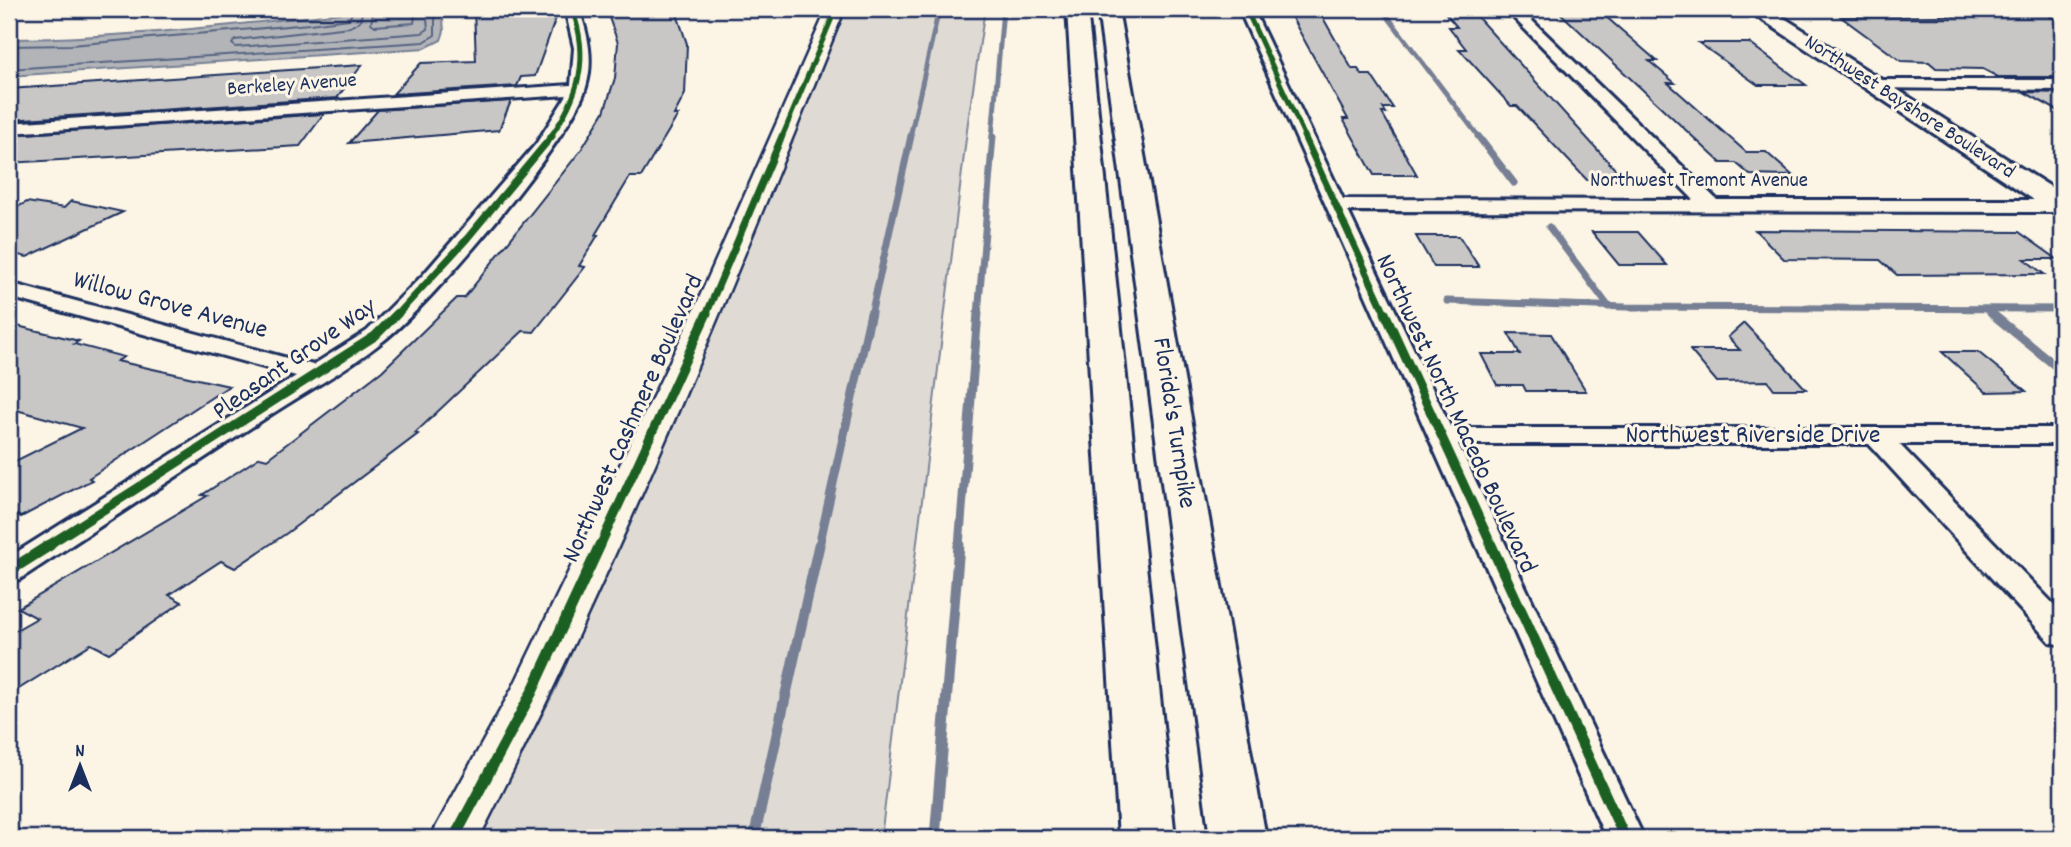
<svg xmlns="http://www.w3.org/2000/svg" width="2071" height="847" viewBox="0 0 2071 847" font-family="Dekko,sans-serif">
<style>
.green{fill:#dfdbd4;stroke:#7d8599;stroke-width:2}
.water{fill:#b2b4b8;stroke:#767f94;stroke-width:2}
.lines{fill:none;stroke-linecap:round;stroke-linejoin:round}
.shore{stroke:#576482;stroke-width:2}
.stream-far3{stroke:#767f94;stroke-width:5}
.stream-far2{stroke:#767f94;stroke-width:7}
.stream-far1{stroke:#767f94;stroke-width:9}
.stream{stroke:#767f94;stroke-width:11}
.building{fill:#c8c7c6;stroke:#1b2f5e;stroke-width:2}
.minor-casing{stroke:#1b2f5e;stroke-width:6}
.tertiary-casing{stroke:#1b2f5e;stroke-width:5}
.secondary-casing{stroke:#1b2f5e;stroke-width:6}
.motorway-casing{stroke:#1b2f5e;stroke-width:6}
.minor{fill:#fcf5e5;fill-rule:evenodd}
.tertiary{fill:#fcf5e5;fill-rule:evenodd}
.secondary{fill:#fcf5e5;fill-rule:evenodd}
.motorway{fill:#fcf5e5;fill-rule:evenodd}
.cycleway-far3-casing{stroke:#fcf5e5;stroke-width:8}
.cycleway-far2-casing{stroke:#fcf5e5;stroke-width:10}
.cycleway-far1-casing{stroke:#fcf5e5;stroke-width:13}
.cycleway-casing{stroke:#fcf5e5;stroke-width:16}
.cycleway-far3{stroke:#1b5e20;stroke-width:5}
.cycleway-far2{stroke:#1b5e20;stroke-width:7}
.cycleway-far1{stroke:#1b5e20;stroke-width:9}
.cycleway{stroke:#1b5e20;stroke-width:11}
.labels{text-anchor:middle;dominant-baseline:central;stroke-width:6;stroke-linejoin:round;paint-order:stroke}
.far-street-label{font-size:21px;fill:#1b2f5e;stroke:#fcf5e5}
.street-label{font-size:26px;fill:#1b2f5e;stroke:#fcf5e5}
</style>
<rect width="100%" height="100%" fill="#fcf5e5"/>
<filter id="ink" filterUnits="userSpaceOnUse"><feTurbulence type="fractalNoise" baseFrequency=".0143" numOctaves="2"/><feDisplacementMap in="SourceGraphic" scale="14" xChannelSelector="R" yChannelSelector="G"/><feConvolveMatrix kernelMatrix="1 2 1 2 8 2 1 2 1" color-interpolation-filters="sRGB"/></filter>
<g filter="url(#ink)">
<polygon class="green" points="841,9 985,9 968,122 881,838 477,838 553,694 715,328 841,18"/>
<path class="water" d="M375,9H442L444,31L441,40L425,48L9,76V39C131,38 254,23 375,9Z"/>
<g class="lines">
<g class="shore">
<polyline points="363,9 360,21 350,27 235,40 232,44 236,47 422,33 428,29 426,9"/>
<polyline points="374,9 371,23 375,26 414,23 416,9"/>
<polyline points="9,46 71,45 310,24 349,19 354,9"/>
<polyline points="9,69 424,42 435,35 435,9"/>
</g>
<g class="stream-far3">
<polyline points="1382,9 1479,137"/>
<polyline points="910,137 939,9"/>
<polyline points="992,137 1003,9"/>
</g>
<g class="stream-far2">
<polyline points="1478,136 1514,183"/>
<polyline points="1549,227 1609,307"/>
<polyline points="1447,301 1626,307 2062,309"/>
<polyline points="1987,310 1993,315"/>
<polyline points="871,315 911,136"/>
<polyline points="978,315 993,136"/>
</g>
<g class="stream-far1">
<polyline points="1991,313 2062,371"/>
<polyline points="819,546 871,313"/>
<polyline points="959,546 978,313"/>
</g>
<g class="stream">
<polyline points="754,838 819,545"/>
<polyline points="935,838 959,545"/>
</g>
</g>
<g class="building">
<polygon points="474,9 559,9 535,76 521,77 517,86 393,94 421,63 476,61"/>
<polygon points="606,9 671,9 674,15 677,14 687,44 685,94 674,115 678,115 641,177 630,177 595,235 598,235 579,266 585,267 534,332 523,331 415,433 418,434 287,533 235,568 221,561 169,595 182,602 109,653 91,644 9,695 9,634 37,618 18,608 207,496 202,495 260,457 267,459 382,371 457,298 464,298 581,150 604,112 615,78 618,43"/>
<polygon points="1287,9 1318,9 1352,69 1358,69 1362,75 1371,75 1393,108 1383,108 1386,113 1382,113 1417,175 1374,175 1343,119 1348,119"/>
<polygon points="1442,9 1470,9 1625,180 1587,180 1517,106 1511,106 1459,49 1466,49 1449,27 1457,27"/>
<polygon points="1556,9 1597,9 1657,61 1649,61 1675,83 1668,83 1746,152 1766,152 1793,176 1750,175 1736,163 1721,163"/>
<polygon points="2047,15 2062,22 2062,77 1998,77 1983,69 1936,68 1929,62 1901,61 1841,17"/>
<polygon points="1699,43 1749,43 1806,85 1758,85"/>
<polygon points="362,65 337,98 9,120 9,89"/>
<polygon points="2024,92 2062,93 2062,113"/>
<polygon points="511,101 499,130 349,143 378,110"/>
<polygon points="324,114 300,146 9,163 9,135"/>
<polygon points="71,201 123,212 27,257 9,253 9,211 27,202 64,208"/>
<polygon points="1755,230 2019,232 2057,259 2024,259 2044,274 1897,275 1880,260 1784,259"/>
<polygon points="1592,232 1638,232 1667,265 1619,265"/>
<polygon points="1416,236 1459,236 1479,267 1434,267"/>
<polygon points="1744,323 1783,364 1806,389 1774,389 1768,381 1717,382 1690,350 1740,350 1728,337"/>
<polygon points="9,324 79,341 74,344 124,357 117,361 229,386 89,478 92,480 21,517 9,510 9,464 82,428 9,408"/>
<polygon points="1508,333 1551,334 1586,391 1526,391 1523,385 1497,385 1481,354 1520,354"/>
<polygon points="1942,352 1978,352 2026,391 1986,392"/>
</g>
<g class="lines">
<g class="minor-casing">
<g id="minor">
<path d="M565,9H579C588,34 594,60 586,87C571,140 430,305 383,341C346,371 303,393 264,419C182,472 101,526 20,579L9,582V557L296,376L9,297V283L313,365L367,331L423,275L536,144L567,95L9,133V123L571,85L574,48Z"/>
<polygon points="1239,9 1253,9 1343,199 1694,200 1505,9 1520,9 1717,200 2062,200 2062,212 1348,211 1451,428 2062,428 2062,444 1899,444 2062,613 2062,645 2050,642 1869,444 1458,444 1644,838 1606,838"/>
<polygon points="1873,80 2062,80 2062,90 1867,88 1865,85"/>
</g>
</g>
<g class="tertiary-casing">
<path id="tertiary" d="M823,9H841V18C729,295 615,572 479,838H430L513,687L686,328L823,18Z"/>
</g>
<g class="secondary-casing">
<polygon id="secondary" points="1746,9 1770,9 2062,194 2062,215 2052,212"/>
</g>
<g class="motorway-casing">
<g id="motorway">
<polygon points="1067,9 1087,9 1175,838 1119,838"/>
<polygon points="1098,9 1118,9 1266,838 1210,838"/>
</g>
</g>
<use href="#minor" class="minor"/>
<use href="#tertiary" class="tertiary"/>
<use href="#secondary" class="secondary"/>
<use href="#motorway" class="motorway"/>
<g class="cycleway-far3-casing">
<g id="cycleway-far3">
<polyline points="1246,9 1305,137"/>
<path d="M550,137C580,96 590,57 572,9"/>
<polyline points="782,137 832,18 832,9"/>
</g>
</g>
<g class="cycleway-far2-casing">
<g id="cycleway-far2">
<polyline points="1304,136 1386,315"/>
<polyline points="397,315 465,241 552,136"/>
<polyline points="706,315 782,136"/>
</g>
</g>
<g class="cycleway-far1-casing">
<g id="cycleway-far1">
<polyline points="1385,313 1492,546"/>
<polyline points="47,546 375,336 398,313"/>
<polyline points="600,546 707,313"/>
</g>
</g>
<g class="cycleway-casing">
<g id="cycleway">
<polyline points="1491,545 1625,838"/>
<polyline points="9,571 50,545"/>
<polyline points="454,838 532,692 600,545"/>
</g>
</g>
<use href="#cycleway-far3" class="cycleway-far3"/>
<use href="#cycleway-far2" class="cycleway-far2"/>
<use href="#cycleway-far1" class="cycleway-far1"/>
<use href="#cycleway" class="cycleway"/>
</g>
</g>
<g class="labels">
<g class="far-street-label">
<text transform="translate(292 86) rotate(-4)">Berkeley Avenue</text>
<text transform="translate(1909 108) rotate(33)">Northwest Bayshore Boulevard</text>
<text x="1699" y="182">Northwest Tremont Avenue</text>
</g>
<g class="street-label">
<text transform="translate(170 306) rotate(15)">Willow Grove Avenue</text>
<text transform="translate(295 360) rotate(-35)">Pleasant Grove Way</text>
<text transform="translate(1455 414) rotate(65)">Northwest North Macedo Boulevard</text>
<text transform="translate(634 419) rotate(-66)">Northwest Cashmere Boulevard</text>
<text transform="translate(1173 423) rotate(81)">Florida's Turnpike</text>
<text x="1753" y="436">Northwest Riverside Drive</text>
</g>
</g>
<rect width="2071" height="847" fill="none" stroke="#fcf5e5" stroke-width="35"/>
<rect x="18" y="18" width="2036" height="812" fill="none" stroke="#1b2f5e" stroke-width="2.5" filter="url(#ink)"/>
<g transform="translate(80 766)" stroke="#fcf5e5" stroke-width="5" paint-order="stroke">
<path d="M0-5L12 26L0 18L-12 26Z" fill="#1b2f5e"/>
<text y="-10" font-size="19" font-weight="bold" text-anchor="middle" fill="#1b2f5e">N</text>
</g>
</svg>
